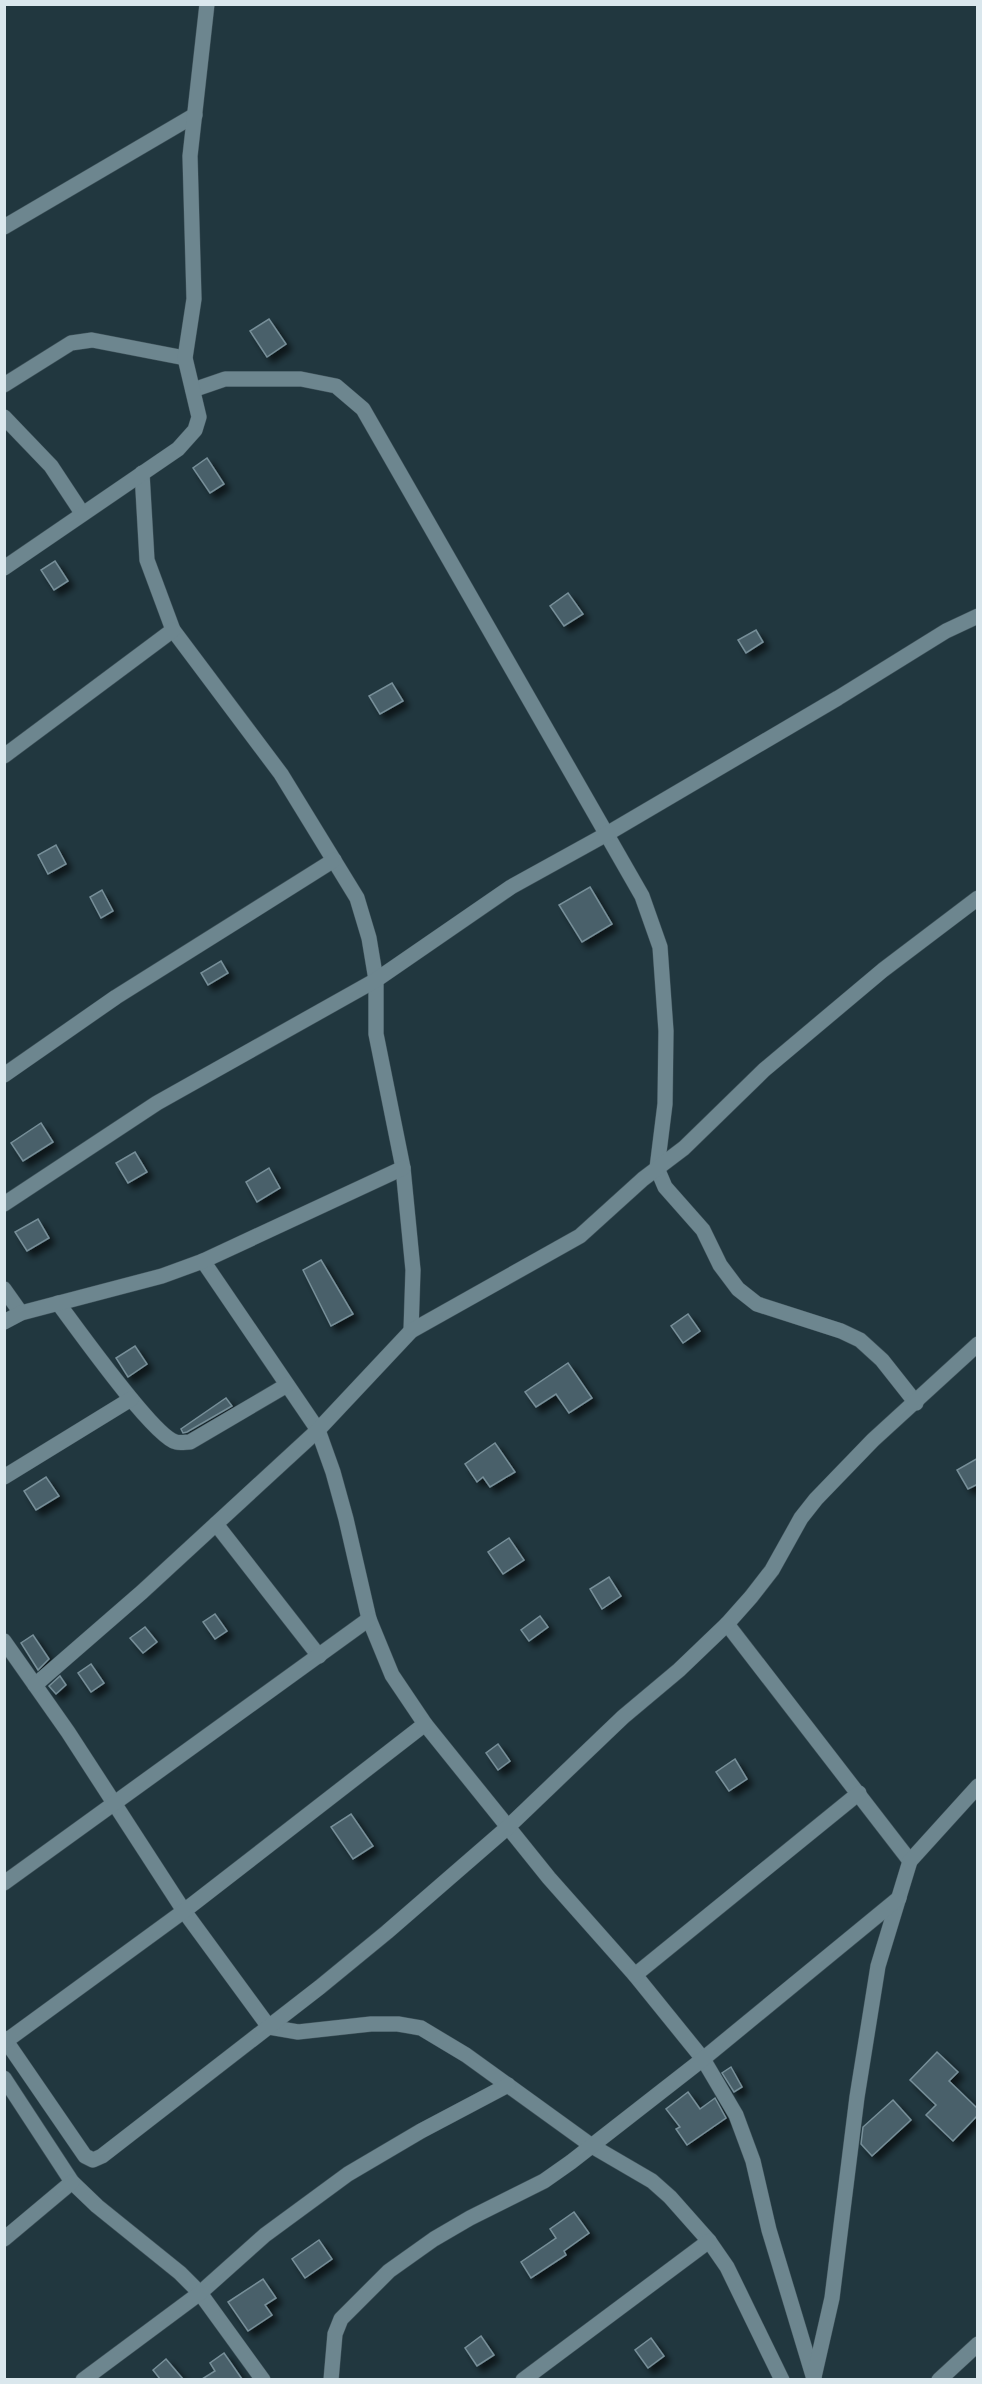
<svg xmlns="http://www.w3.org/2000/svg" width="982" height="2384" viewBox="0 0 982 2384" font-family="'Times New Roman',serif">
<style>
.building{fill:#4a616a;stroke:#778f99;stroke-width:1.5;filter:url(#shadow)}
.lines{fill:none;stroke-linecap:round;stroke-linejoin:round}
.street-casing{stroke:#3f525a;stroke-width:16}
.street{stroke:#6d868f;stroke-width:15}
</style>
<defs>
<filter id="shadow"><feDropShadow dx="5.5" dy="5.5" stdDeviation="3" flood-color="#0009"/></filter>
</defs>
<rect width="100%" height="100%" fill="#21373f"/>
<g class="building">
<polygon points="269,319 286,344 267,357 250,331"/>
<polygon points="207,458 224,484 210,493 193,468"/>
<polygon points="55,561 68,581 54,590 41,570"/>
<polygon points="568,593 583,614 564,626 550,606"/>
<polygon points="756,630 763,642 746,653 738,640"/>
<polygon points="392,683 403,701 380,714 369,696"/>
<polygon points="56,845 66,864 48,874 38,855"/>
<polygon points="590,887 612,924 582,942 559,905"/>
<polygon points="102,890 113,911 101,918 90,897"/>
<polygon points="221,961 228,973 208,985 201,973"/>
<polygon points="41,1123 53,1142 23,1161 11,1143"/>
<polygon points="135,1152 147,1172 128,1183 116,1163"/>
<polygon points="269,1168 280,1188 257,1202 246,1182"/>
<polygon points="38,1219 49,1238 27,1251 15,1232"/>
<polygon points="321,1260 353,1314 331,1326 303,1270"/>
<polygon points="688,1314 700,1331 683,1343 671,1326"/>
<polygon points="135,1346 147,1364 128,1377 116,1358"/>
<polygon points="568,1363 592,1398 569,1413 556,1394 536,1407 525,1392"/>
<polygon points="226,1398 232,1406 187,1432 183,1433 181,1429"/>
<polygon points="495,1443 515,1472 490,1487 483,1477 477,1482 465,1464"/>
<polygon points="978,1458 978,1484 968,1489 957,1470"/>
<polygon points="46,1477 59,1496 36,1510 24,1491"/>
<polygon points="509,1538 524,1560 503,1574 488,1552"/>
<polygon points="609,1577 621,1596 602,1609 590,1589"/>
<polygon points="215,1614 227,1631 215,1639 203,1622"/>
<polygon points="540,1616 548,1627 529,1641 521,1630"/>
<polygon points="145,1627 157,1642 143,1653 130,1638"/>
<polygon points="33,1635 49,1659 38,1670 21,1643"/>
<polygon points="91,1664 104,1683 91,1692 78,1673"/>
<polygon points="60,1676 66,1685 56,1694 49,1686"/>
<polygon points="498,1744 510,1761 498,1770 486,1753"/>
<polygon points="735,1759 747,1779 729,1791 716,1772"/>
<polygon points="351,1814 373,1846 353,1859 331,1827"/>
<polygon points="937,2052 958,2072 949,2081 978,2109 978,2115 953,2141 926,2115 936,2105 910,2080"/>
<polygon points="731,2067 742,2087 734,2092 722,2073"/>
<polygon points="688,2092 700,2109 715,2098 726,2118 687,2145 676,2129 680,2127 666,2109"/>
<polygon points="893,2100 911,2120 872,2156 861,2144 863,2127"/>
<polygon points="574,2212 589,2233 564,2251 566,2255 531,2278 521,2262 556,2238 550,2229"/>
<polygon points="319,2240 332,2259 305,2278 292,2259"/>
<polygon points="263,2279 276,2298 265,2305 272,2315 248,2331 228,2302"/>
<polygon points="481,2336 494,2355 477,2366 465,2348"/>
<polygon points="651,2338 664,2356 648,2368 635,2350"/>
<polygon points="224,2353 242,2379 202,2379 215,2371 210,2363"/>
<polygon points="166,2359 183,2379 160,2379 153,2370"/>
</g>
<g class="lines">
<g class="street-casing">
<g id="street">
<polyline points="4,227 195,115"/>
<polyline points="4,385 71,343 92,340 185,358"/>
<polyline points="193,390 225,379 301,379 336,386 363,409 642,896 660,947 666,1031 665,1104 657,1168 665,1187 703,1230 720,1265 738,1289 757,1304 841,1331 860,1340 882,1360 916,1403"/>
<polyline points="4,417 51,466 82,513"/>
<polyline points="142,473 147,560 173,630 281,774 357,898 369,938 376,980 376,1034 403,1168 413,1270 411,1331"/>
<polyline points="4,568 178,449 195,430 199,417 185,358 194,299 190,156 207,4"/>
<polyline points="4,756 173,630"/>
<polyline points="4,1075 116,997 334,860"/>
<polyline points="4,1204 157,1103 376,980 511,887 605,835 838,698 946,631 978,616"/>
<polyline points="203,1261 318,1430 333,1472 346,1519 369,1619 392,1675 425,1724 549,1878 635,1975 703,2059 736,2115 753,2161 769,2230 814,2379"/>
<polyline points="4,1289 21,1313"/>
<path d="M58,1303C76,1327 154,1437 176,1442C180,1443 186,1442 190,1442L287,1385"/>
<polyline points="4,1322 21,1313 162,1276 203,1261 403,1168"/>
<polyline points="4,1477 131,1399"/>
<polyline points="216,1524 319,1656"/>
<polyline points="727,1624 910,1861"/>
<polyline points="4,1641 68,1732 184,1911 269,2027 298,2032 371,2024 398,2024 421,2028 466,2055 592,2146 652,2181 670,2197 709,2241 727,2267 782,2380"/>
<polyline points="35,1685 142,1592 318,1430 411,1331 580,1236 643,1179 684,1148 764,1070 883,970 978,898"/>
<polyline points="4,1883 369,1619"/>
<polyline points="635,1975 859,1793"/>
<polyline points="4,2038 85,2156 93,2160 102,2156 320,1987 387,1932 508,1827 623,1717 679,1670 727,1624 751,1597 772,1570 801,1518 816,1499 873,1440 978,1344"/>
<polyline points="6,2041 184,1911 425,1724"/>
<polyline points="4,2078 72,2182 97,2206 180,2273 200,2293 263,2380"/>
<polyline points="4,2239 72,2182"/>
<polyline points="814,2377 832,2298 857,2097 878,1966 910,1861 978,1786"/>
<polyline points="83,2380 200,2293 265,2235 348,2174 421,2131 508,2085"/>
<polyline points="331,2380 335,2334 341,2319 389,2271 434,2239 470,2218 544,2181 571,2162 703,2059 899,1898"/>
<polyline points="523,2380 709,2241"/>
<polyline points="939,2380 978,2344"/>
</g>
</g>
<use href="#street" class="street"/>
</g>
<rect width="982" height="2384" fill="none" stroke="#dae7ed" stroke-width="12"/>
</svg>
